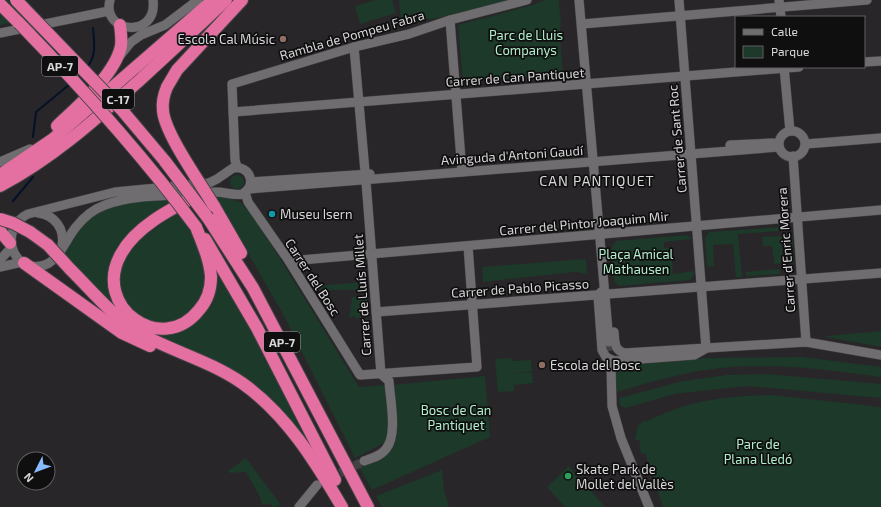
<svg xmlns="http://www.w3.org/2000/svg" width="881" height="507" viewBox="0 0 881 507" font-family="'Exo 2',sans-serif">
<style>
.green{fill:#1d392a}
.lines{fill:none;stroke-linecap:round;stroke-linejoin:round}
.stream{stroke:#031227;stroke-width:2}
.minor-tunnel{stroke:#434143;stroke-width:9;stroke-dasharray:9 4.5;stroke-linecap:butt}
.minor-casing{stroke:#454345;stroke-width:10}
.highway-casing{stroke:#454345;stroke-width:14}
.minor{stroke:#6f6d6f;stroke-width:9}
.highway{stroke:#e370a0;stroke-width:12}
.highway-bridge-casing{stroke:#454345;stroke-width:14;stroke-linecap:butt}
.highway-bridge{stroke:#e370a0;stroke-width:12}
.education-dot{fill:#8d6e63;stroke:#100f10;stroke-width:1.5}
.culture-dot{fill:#0f9aa8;stroke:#100f10;stroke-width:1.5}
.leisure-dot{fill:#2e9e5b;stroke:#100f10;stroke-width:1.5}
.labels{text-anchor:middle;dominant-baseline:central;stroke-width:3.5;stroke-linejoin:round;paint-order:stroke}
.shield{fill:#100f10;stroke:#9d9b9d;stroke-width:1}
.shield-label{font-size:12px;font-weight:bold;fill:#d9d7d9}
.street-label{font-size:13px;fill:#d9d7d9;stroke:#100f10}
.park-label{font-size:13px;fill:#b2efcb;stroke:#100f10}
.poi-label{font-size:13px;fill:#d9d7d9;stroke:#100f10;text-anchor:start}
.neighbourhood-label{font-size:14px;letter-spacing:1px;fill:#d9d7d9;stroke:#100f10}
</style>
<rect width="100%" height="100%" fill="#282628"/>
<g class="green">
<polygon points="0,0 27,0 40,15 0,25"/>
<polygon points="376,0 392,0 396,13 360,24 355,6"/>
<polygon points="399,0 513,0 437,18 401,23"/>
<polygon points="545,0 559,0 560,14 561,14 560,37 563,74 463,82 458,25 533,5"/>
<circle cx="237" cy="182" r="7"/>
<polygon points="220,196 240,202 255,218 359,387 387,385 390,435 388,441 355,458 284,316 216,197"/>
<path d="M167,198L172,206L127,239L114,301L162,333L211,297L217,271L254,333L315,458L254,389L127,322L64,256C89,202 112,203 167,198Z"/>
<polygon points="177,213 194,235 206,276 205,288 201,300 178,322 161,325 132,313 119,290 118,273 125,256 135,243"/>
<polygon points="780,227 780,231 738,234 742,277 736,277 733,244 713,245 714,266 707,267 705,238 709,232"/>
<polygon points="687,235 692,239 664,242 664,248 671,248 673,274 694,271 694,274 690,280 619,286 614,282 612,247 616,241"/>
<polygon points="785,235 792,235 794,263 788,263"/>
<polygon points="781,236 783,263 774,264 772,246 763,246 762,237"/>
<polygon points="586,259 587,274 575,272 483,282 482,267"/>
<polygon points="779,269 780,274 746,276 746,272"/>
<polygon points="366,282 367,290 315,290 314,286"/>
<polygon points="367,296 369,313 356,319 355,316 349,318 352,297"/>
<polygon points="881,331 881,347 826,337 826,336"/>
<path d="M801,357L881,367V377C823,369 764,361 705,370C675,375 646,383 617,392L615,365L706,358Z"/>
<polygon points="511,358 512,361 531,360 532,371 513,374 532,372 533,383 514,385 514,391 498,392 495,359"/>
<polygon points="766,374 881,384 881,398 747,386 674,394 626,408 620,405 619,398 683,381 727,375"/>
<polygon points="485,376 490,437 372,490 359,467 390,450 397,437 392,385"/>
<path d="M772,395L881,407V507H663L645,453L641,454L639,440H635L638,426L644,420L645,422C689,400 724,396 772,395Z"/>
<polygon points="246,458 281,505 272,507 271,504 262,505 260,497 246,472 230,473 228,471"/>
<polygon points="569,466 605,507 565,507 547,487"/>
<polygon points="442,470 444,490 449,507 382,507 376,496"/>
</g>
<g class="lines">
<g class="stream">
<path d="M87,67C97,56 94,41 93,28"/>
<polyline points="33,137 36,112 70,84"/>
<polyline points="13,201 33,177"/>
</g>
<g class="minor-tunnel">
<polyline points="609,342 611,365"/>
<polyline points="328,479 364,461"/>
</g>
<g class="minor-casing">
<g id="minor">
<path d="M110,0C101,34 158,39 153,0"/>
<polyline points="579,0 609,342"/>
<polyline points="679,0 706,348"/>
<polyline points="779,0 781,17"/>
<polyline points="450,20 462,172"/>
<polyline points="582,24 867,0"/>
<polyline points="0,33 109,11"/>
<path d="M354,47L367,194L381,374L389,381C390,399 398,435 386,449C381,456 372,458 364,461"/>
<polyline points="119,57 131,42 141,35 165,25 198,0"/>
<polyline points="864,62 881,61"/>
<polyline points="784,67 790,131"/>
<polyline points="233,112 799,67"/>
<circle cx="792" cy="144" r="13"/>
<polyline points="806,144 881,138"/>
<polyline points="730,145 773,143"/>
<polyline points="793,156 806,342"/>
<polyline points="0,162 30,149"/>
<polyline points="237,167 235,160 232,84 354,47 409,34 450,20 527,0"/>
<path d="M233,168C250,165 257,184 243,194C234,196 225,192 216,192C204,193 192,194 180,195C155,196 128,196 105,205C94,209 83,218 76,227C65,240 59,263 41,266C9,271 0,227 28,214L115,192L209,183L217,179Z"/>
<polyline points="251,182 370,174"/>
<polyline points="248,189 779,147"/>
<polyline points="245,192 248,202 289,261 360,375 477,367 468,246"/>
<path d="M38,213C55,215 65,229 62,246"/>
<polyline points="0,260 11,248"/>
<polyline points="289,261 881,210"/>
<polyline points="0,267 22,262"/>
<polyline points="601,292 598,296 602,350 606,357 614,361 694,355 705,349"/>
<polyline points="376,312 881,273"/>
<path d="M614,332C615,342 614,351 625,353L806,342L881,355"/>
<polyline points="611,365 612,406 621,438 649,507"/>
<polyline points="299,507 317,485"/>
</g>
</g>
<g class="highway-casing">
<g id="highway">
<polyline points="0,4 19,23"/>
<polyline points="167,87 177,70 242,0"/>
<path d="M57,126C78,106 115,75 121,46C122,39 121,32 120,25"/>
<polyline points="0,175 53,139 213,0"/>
<path d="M0,186C53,158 96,119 141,79C169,53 198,27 226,0"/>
<polyline points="214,206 241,253"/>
<polyline points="208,218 253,288 368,507"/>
<path d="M196,227C202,242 210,260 211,277C211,289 207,301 199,310C162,357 91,307 121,254C136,226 173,208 200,194"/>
<polyline points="0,231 10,243"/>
<polyline points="30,232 48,245"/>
<polyline points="205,239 257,328 335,480"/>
<polyline points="24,263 122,333 150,346"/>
<path d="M70,269C93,292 113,317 141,334C174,352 210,361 242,383C286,414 315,461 342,507"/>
</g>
</g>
<use href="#minor" class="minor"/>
<use href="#highway" class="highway"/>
<g class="highway-bridge-casing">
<g id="highway-bridge">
<polyline points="16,0 121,109 164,160 208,218"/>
<path d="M19,23C82,88 142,154 196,227"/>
<path d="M167,87C164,94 162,103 163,111C165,134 201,184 214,206"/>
<polyline points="0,219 13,223 30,232"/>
<polyline points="48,245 70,269"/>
</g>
</g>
<use href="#highway-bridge" class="highway-bridge"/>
</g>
<g class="education-dot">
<circle cx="283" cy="39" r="4"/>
<circle cx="542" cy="365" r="4"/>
</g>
<circle class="culture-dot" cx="272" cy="214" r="4"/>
<circle class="leisure-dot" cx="568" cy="476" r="4"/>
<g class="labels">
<g class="shield">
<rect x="42" y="56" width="36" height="20" rx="3"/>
<rect x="102" y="89" width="32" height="20" rx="3"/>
<rect x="264" y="332" width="36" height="20" rx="3"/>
</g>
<g class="shield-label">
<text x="60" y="66">AP-7</text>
<text x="118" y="99">C-17</text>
<text x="282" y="342">AP-7</text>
</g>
<g class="street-label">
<text transform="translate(352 35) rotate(-16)">Rambla de Pompeu Fabra</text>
<text transform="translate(515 77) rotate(-4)">Carrer de Can Pantiquet</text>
<text transform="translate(677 139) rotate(-95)">Carrer de Sant Roc</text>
<text transform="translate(512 155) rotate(-4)">Avinguda d'Antoni Gaudí</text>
<text transform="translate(584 223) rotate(-5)">Carrer del Pintor Joaquim Mir</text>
<text transform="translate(786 250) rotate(-94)">Carrer d'Enric Morera</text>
<text transform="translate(313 277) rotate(57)">Carrer del Bosc</text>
<text transform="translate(520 288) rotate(-4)">Carrer de Pablo Picasso</text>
<text transform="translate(362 295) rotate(-94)">Carrer de Lluís Millet</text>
</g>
<g class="park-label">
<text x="526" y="35">Parc de Lluis<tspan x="526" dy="15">Companys</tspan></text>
<text x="636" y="254">Plaça Amical<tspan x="636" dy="15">Mathausen</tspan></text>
<text x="456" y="410">Bosc de Can<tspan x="456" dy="15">Pantiquet</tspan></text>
<text x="758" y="444">Parc de<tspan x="758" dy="15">Plana Lledó</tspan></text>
</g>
<g class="poi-label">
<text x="275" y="39" text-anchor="end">Escola Cal Músic</text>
<text x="280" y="214">Museu Isern</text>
<text x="550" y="365">Escola del Bosc</text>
<text x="576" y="469">Skate Park de<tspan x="576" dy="15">Mollet del Vallès</tspan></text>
</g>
<g class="neighbourhood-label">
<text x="597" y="180">CAN PANTIQUET</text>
</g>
</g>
<rect x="735" y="16" width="130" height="52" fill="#100f10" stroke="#605f60"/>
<rect x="743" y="29" width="20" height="6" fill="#6f6d6f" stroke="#605f60"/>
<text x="771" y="36" font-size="12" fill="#d9d7d9">Calle</text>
<rect x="743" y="46" width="20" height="12" fill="#1d392a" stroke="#605f60"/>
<text x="771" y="56" font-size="12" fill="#d9d7d9">Parque</text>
<g transform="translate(36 471) rotate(228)"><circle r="19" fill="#100f10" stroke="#605f60"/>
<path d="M0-3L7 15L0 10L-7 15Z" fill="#89bafc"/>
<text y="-6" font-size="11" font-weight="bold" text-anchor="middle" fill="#d9d7d9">N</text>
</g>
</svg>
